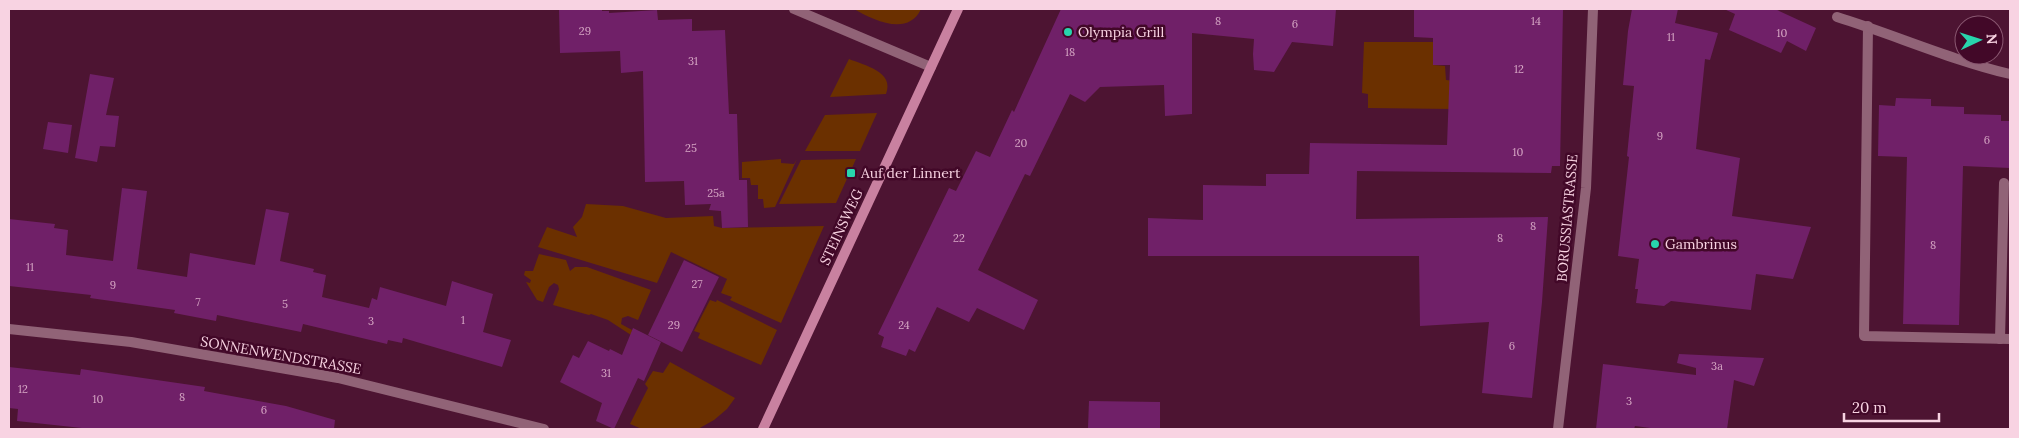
<svg xmlns="http://www.w3.org/2000/svg" width="2019" height="438" viewBox="0 0 2019 438" font-family="Lora,serif">
<style>
.green{fill:#6b3000}
.building{fill:#702068}
.lines{fill:none;stroke-linecap:round;stroke-linejoin:round}
.service{stroke:#916377;stroke-width:10}
.minor{stroke:#916377;stroke-width:10}
.secondary{stroke:#c981a0;stroke-width:10}
.poi-dot{fill:#28d5ad;stroke:#420828;stroke-width:2}
.labels{text-anchor:middle;dominant-baseline:central;stroke-width:5;stroke-linejoin:round;paint-order:stroke}
.number-label{font-size:11px;fill:#d6a6c4}
.poi-label{font-size:14px;fill:#f8d3e2;stroke:#420828;text-anchor:start}
.street-label{font-size:14px;fill:#f8d3e2;stroke:#420828}
</style>
<rect width="100%" height="100%" fill="#4d1432"/>
<g class="green">
<path d="M854,9H921C908,37 873,20 854,9Z"/>
<polygon points="1364,42 1433,42 1433,65 1445,66 1446,80 1454,81 1454,109 1368,108 1368,94 1362,93"/>
<path d="M849,59C864,65 895,72 886,94L830,97Z"/>
<polygon points="877,113 860,151 805,151 825,115"/>
<polygon points="781,159 781,163 794,164 797,159 775,207 764,208 763,199 758,199 758,185 751,185 750,178 742,178 742,162"/>
<polygon points="856,159 836,203 779,204 801,160"/>
<polygon points="586,204 623,206 666,218 713,216 714,226 722,228 824,226 781,323 730,300 732,297 721,293 727,279 671,252 657,283 538,247 547,227 577,237 573,227 582,217"/>
<polygon points="539,254 566,260 570,271 575,267 587,267 651,290 638,320 628,316 622,318 621,324 632,330 631,335 608,320 591,314 589,315 553,305 559,289 558,285 554,283 549,287 543,302 537,300 526,282 530,283 531,280 524,275 525,271 533,271"/>
<polygon points="710,300 716,302 717,300 777,330 761,365 698,338 700,333 694,331"/>
<polygon points="670,362 735,398 727,409 714,420 698,429 642,429 630,424 648,388 645,384 653,371 663,373"/>
</g>
<g class="building">
<polygon points="559,9 602,9 602,11 609,11 609,13 657,10 658,20 692,19 692,31 725,30 729,114 737,114 739,180 747,180 748,227 722,228 721,211 709,210 711,204 685,205 684,181 645,182 643,71 621,73 620,51 560,53"/>
<polygon points="1061,9 1336,9 1333,46 1292,42 1274,72 1254,70 1253,54 1254,39 1192,33 1192,114 1165,116 1164,85 1100,87 1085,102 1070,94 1030,176 1025,174 978,270 1038,300 1024,330 977,308 969,322 937,307 915,352 909,349 906,356 881,347 884,337 878,334 949,188 956,191 976,151 990,157 1012,110 1014,112"/>
<polygon points="1414,9 1563,9 1560,166 1552,166 1551,173 1357,171 1356,219 1548,217 1542,302 1532,398 1482,393 1489,322 1420,326 1419,256 1148,256 1148,218 1203,220 1203,185 1266,186 1266,174 1309,174 1310,143 1447,145 1450,65 1433,65 1433,38 1414,37"/>
<polygon points="1632,9 1678,9 1675,23 1718,33 1710,60 1705,59 1696,149 1740,158 1732,216 1811,227 1793,279 1756,274 1751,310 1671,301 1664,306 1636,303 1638,289 1635,289 1639,259 1618,256 1629,157 1627,156 1634,86 1623,85 1628,31"/>
<polygon points="1724,9 1775,9 1816,28 1806,51 1787,41 1781,53 1729,30 1735,14"/>
<polygon points="90,74 114,78 106,115 119,116 115,147 100,146 97,162 75,158"/>
<polygon points="1896,98 1931,99 1931,106 1964,107 1964,114 2001,115 2001,121 2010,121 2010,168 1963,166 1959,325 1903,324 1907,157 1878,156 1879,105 1895,106"/>
<polygon points="48,122 72,125 68,153 43,149"/>
<polygon points="122,188 147,191 137,269 187,277 190,253 255,265 266,209 289,213 280,261 314,269 313,272 326,275 322,297 369,308 372,298 377,300 380,287 446,306 452,281 493,294 483,332 511,340 502,367 403,338 402,343 388,340 387,344 303,324 301,332 217,315 216,321 174,313 175,310 90,298 91,295 9,286 9,219 55,224 54,228 68,230 66,255 113,261"/>
<polygon points="684,260 719,277 682,352 648,335"/>
<polygon points="633,328 661,342 644,381 638,378 614,429 596,421 602,403 560,382 573,355 579,358 588,341 609,351 610,349 622,355"/>
<polygon points="1679,354 1764,358 1754,386 1734,380 1727,429 1658,429 1635,426 1634,429 1596,429 1603,364 1696,375 1696,368 1677,363"/>
<polygon points="9,367 80,375 81,369 205,387 204,391 286,406 335,420 334,429 91,429 17,421 18,409 9,408"/>
<polygon points="1089,401 1160,402 1160,429 1088,428"/>
</g>
<g class="lines">
<g class="service">
<polyline points="1868,26 1864,336 2010,339"/>
<polyline points="2000,339 2004,183"/>
</g>
<g class="minor">
<polyline points="794,9 931,67"/>
<path d="M1837,17C1895,35 1951,60 2010,74"/>
<polyline points="9,329 131,342 338,378 544,429"/>
<polyline points="1558,429 1586,188 1593,9"/>
</g>
<polyline class="secondary" points="763,429 958,9"/>
</g>
<g class="poi-dot">
<circle cx="1068" cy="32" r="5"/>
<rect x="846" y="168" width="10" height="10" rx="2.5"/>
<circle cx="1655" cy="244" r="5"/>
</g>
<g class="labels">
<g class="number-label">
<text x="1218" y="21">8</text>
<text x="1536" y="21">14</text>
<text x="1295" y="24">6</text>
<text x="585" y="31">29</text>
<text x="1782" y="33">10</text>
<text x="1671" y="37">11</text>
<text x="1070" y="52">18</text>
<text x="693" y="61">31</text>
<text x="1519" y="69">12</text>
<text x="1660" y="136">9</text>
<text x="1987" y="140">6</text>
<text x="1021" y="143">20</text>
<text x="691" y="148">25</text>
<text x="1518" y="152">10</text>
<text x="716" y="193">25a</text>
<text x="1533" y="226">8</text>
<text x="959" y="238">22</text>
<text x="1500" y="238">8</text>
<text x="1933" y="245">8</text>
<text x="30" y="267">11</text>
<text x="697" y="284">27</text>
<text x="113" y="285">9</text>
<text x="198" y="302">7</text>
<text x="285" y="304">5</text>
<text x="463" y="320">1</text>
<text x="371" y="321">3</text>
<text x="674" y="325">29</text>
<text x="904" y="325">24</text>
<text x="1512" y="346">6</text>
<text x="1717" y="366">3a</text>
<text x="606" y="373">31</text>
<text x="23" y="389">12</text>
<text x="182" y="397">8</text>
<text x="98" y="399">10</text>
<text x="1629" y="401">3</text>
<text x="264" y="410">6</text>
</g>
<g class="poi-label">
<text x="1078" y="32">Olympia Grill</text>
<text x="861" y="173">Auf der Linnert</text>
<text x="1665" y="244">Gambrinus</text>
</g>
<g class="street-label">
<text transform="translate(1567 218) rotate(-85)">BORUSSIASTRASSE</text>
<text transform="translate(841 227) rotate(-65)">STEINSWEG</text>
<text transform="translate(281 355) rotate(10)">SONNENWENDSTRASSE</text>
</g>
</g>
<rect width="2019" height="438" fill="none" stroke="#f8d3e2" stroke-width="20"/>
<g transform="translate(1979 40) rotate(86)"><circle r="24" fill="#420828" stroke="#8b5972"/>
<path d="M0-4L9 19L0 12L-9 19Z" fill="#28d5ad"/>
<text y="-8" font-size="14" font-weight="bold" text-anchor="middle" fill="#f8d3e2">N</text>
</g>
<path d="M1844 413v8h95v-8" fill="none" stroke="#f8d3e2" stroke-width="2.5"/>
<text x="1852" y="413" font-size="15" fill="#f8d3e2" stroke="#420828" stroke-width="4" paint-order="stroke">20 m</text>
</svg>
